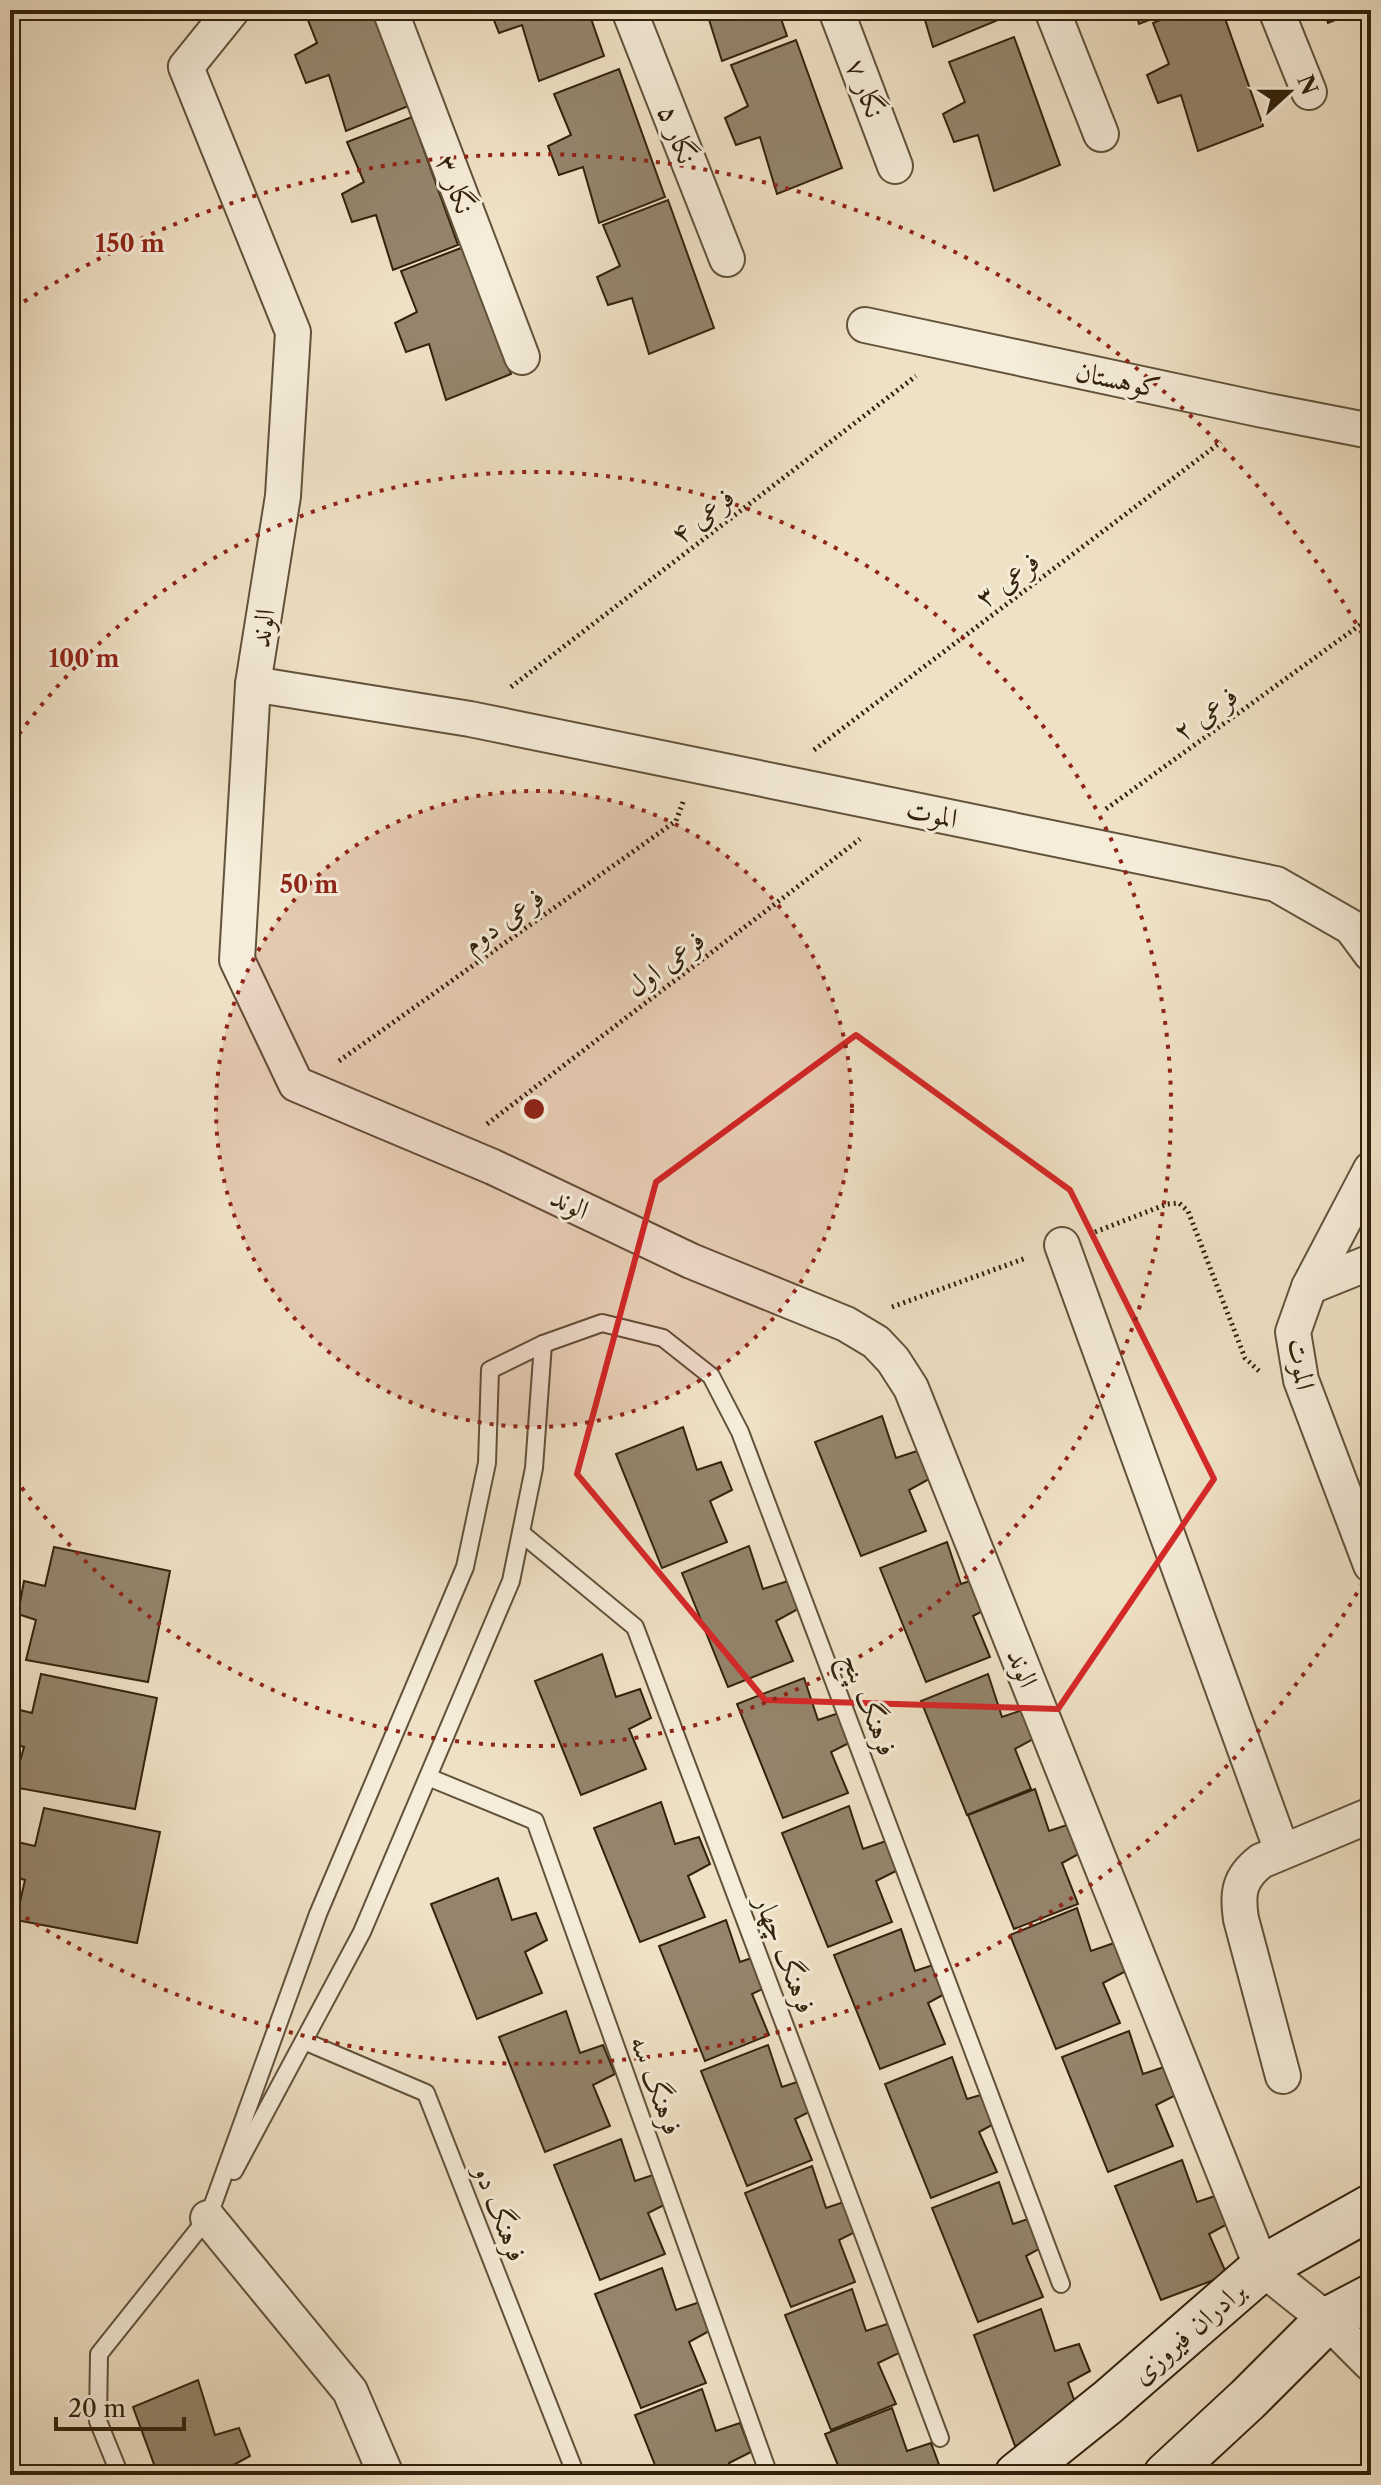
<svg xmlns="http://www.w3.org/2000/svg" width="1381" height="2485" viewBox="0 0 1381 2485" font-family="'Libre Caslon Text',Amiri,serif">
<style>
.building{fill:#94856c;stroke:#32220c;stroke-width:2}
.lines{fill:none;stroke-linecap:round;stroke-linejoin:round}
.service-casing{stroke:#61523a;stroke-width:20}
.minor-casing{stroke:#61523a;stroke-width:38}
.secondary-casing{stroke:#32220c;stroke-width:48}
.path{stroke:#32220c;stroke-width:5;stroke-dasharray:2 4;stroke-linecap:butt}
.service{stroke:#f5ecd9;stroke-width:16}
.minor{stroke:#f5ecd9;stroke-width:34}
.secondary{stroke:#f5ecd9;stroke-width:44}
.marked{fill:none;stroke:#d62828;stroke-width:6;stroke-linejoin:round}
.ring{fill:none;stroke:#8f2418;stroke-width:4;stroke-dasharray:4 8}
.labels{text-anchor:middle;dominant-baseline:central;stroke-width:6;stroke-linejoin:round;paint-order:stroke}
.street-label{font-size:28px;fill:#32220c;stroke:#f5ecd9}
.centre{fill:#8f2418;stroke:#f5ecd9;stroke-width:4}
.ring-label{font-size:24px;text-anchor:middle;font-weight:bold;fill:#8f2418;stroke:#f5ecd9;stroke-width:6;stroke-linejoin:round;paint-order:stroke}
</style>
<rect width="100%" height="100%" fill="#efe1c5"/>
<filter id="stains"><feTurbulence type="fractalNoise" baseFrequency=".0025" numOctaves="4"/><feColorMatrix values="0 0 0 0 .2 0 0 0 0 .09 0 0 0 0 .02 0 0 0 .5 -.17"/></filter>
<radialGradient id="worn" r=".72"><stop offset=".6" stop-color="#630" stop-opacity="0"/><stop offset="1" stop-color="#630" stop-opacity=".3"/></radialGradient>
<g class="building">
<polygon points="304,10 377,10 411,105 346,131 329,75 306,83 295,55 317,43"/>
<polygon points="490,10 588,10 604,56 539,81 522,25 499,33"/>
<polygon points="706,10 778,10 787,36 722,61"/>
<polygon points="922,10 994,10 998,20 933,47"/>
<polygon points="1135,10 1175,10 1139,24"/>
<polygon points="1185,10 1222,10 1263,126 1198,151 1181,95 1158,103 1147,75 1169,64 1153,23"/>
<polygon points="1324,10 1360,10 1328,23"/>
<polygon points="1014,37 1060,165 994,191 978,135 954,142 943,114 965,102 949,62"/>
<polygon points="796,40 842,168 777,194 760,137 736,145 725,118 748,106 731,65"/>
<polygon points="619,69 665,197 599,223 583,167 559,175 548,146 571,135 554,94"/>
<polygon points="412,117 458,245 393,270 376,215 352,222 342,194 364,182 347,142"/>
<polygon points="668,200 714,328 649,354 632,298 608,305 597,277 620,266 603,225"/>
<polygon points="466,246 511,374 446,400 429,344 406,352 395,323 417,312 401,271"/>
<polygon points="882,1416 896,1458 920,1450 931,1478 909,1490 926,1531 861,1556 815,1442"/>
<polygon points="683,1427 697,1470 721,1462 732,1490 710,1501 727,1542 662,1568 616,1454"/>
<polygon points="947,1542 961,1584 984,1576 996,1604 973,1616 990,1657 926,1682 880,1568"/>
<polygon points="749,1546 763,1589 788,1581 798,1609 776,1621 793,1661 728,1687 682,1573"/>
<polygon points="54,1547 170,1571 148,1682 26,1660 36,1620 18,1614 24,1581 45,1586"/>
<polygon points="602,1654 616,1697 640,1689 651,1718 629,1729 646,1769 581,1795 535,1681"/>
<polygon points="41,1674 157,1698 135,1809 13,1787 24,1747 10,1743 12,1708 32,1713"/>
<polygon points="988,1674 1002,1717 1025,1709 1037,1737 1015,1749 1031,1789 967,1815 921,1701"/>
<polygon points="804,1678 818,1720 842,1712 853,1741 831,1752 848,1793 783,1818 737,1704"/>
<polygon points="1035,1789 1049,1831 1073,1823 1084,1851 1062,1863 1078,1904 1014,1929 968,1815"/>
<polygon points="661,1802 675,1844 699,1837 710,1864 688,1876 705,1917 640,1942 594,1828"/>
<polygon points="849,1806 863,1849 886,1841 898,1870 876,1881 892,1922 828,1947 782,1833"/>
<polygon points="44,1808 160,1832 137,1943 16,1920 25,1880 10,1875 13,1841 35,1846"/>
<polygon points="498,1878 512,1920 536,1913 547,1940 525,1952 542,1993 477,2019 431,1904"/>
<polygon points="1077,1908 1091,1951 1114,1943 1126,1971 1103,1983 1120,2023 1056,2049 1010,1935"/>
<polygon points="726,1920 740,1962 763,1954 775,1983 752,1994 769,2035 705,2061 659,1946"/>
<polygon points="901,1929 915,1971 939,1963 950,1991 928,2003 945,2044 880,2069 834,1955"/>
<polygon points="566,2011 580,2053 603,2045 615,2074 593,2085 610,2126 545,2152 499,2037"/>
<polygon points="1129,2031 1143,2074 1167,2066 1178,2094 1156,2105 1173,2146 1108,2172 1062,2057"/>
<polygon points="768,2045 782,2087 806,2079 817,2108 795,2119 812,2160 747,2186 701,2071"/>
<polygon points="952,2057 967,2099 991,2092 1001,2120 979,2132 997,2172 931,2198 885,2084"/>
<polygon points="621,2139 635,2181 659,2173 670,2202 648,2213 665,2254 600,2280 554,2165"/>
<polygon points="1182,2160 1197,2202 1221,2194 1231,2222 1209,2234 1227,2275 1161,2300 1115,2186"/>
<polygon points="812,2166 826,2208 850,2200 861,2229 839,2240 855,2282 791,2307 745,2193"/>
<polygon points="999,2182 1013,2224 1037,2216 1048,2244 1026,2256 1043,2297 978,2322 932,2208"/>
<polygon points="662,2268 676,2310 700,2302 711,2330 689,2342 706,2383 641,2408 595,2294"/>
<polygon points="852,2289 866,2331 890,2323 901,2352 878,2363 896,2404 831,2430 785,2315"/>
<polygon points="1041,2309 1055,2351 1079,2344 1090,2371 1068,2383 1081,2419 1015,2446 974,2335"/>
<polygon points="198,2380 215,2435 239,2428 250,2456 228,2468 231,2475 158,2475 133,2407"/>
<polygon points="702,2389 716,2431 740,2423 751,2452 729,2463 734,2475 659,2475 635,2415"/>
<polygon points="892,2408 907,2451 931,2443 941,2470 933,2475 842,2475 825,2434"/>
</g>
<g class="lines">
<g class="service-casing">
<g id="service">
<polyline points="521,1533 635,1627 940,2438"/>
<polyline points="428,1777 535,1821 769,2475"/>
<polyline points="304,2041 426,2093 576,2475"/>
<polyline points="234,2171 362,1932 511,1581 534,1468 543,1344"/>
<polyline points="208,2218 318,1914 465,1567 487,1463 490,1370 543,1344 602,1323 663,1338 711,1376 740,1432 1061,2284"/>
<polyline points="120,2475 98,2421 99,2354 209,2216"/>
</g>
</g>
<g class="minor-casing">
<g id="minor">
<polyline points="232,10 186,67 293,332 283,496 253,684 237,960 296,1084 493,1167 691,1261 846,1324 876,1342 893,1360 911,1388 923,1418 1262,2268 1327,2320 1371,2364"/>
<polyline points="390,10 522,357"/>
<polyline points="629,10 727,259"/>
<polyline points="836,10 895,166"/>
<polyline points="1052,10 1101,134"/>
<polyline points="1276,10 1309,92"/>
<polyline points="865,325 1263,410 1371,431"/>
<polyline points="253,684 470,719 1276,884 1351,927 1371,954"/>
<polyline points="1371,1169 1309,1287 1293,1332 1301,1380 1371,1565"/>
<polyline points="1062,1245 1282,1851"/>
<polyline points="1309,1287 1371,1262"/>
<path d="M1283,2076L1241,1919C1237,1893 1239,1878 1261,1861L1371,1815"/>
<polyline points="208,2218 350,2391 386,2475"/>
</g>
</g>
<g class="secondary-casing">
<g id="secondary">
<polyline points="1017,2475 1108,2402 1262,2268 1371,2207"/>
<polyline points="1166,2475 1248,2399 1327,2320 1371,2297"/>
</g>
</g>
<g class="path">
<polyline points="511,687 916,376"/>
<polyline points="814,750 1221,442"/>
<polyline points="1106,809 1371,617"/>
<polyline points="339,1061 676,821 683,802"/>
<polyline points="487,1124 860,839"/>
<polyline points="1095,1232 1167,1204 1179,1203 1188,1211 1245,1358 1259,1371"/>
<polyline points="892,1307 1026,1258"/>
</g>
<use href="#service" class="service"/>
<use href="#minor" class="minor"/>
<use href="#secondary" class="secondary"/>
</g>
<path class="marked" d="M856,1035L1070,1190L1214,1479L1058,1709L765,1700L577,1474L656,1182Z"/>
<circle cx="534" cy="1109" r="318" fill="#8f2418" fill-opacity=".12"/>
<g class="ring">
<circle cx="534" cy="1109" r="318"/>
<path d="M12 744A637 637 0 1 1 12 1474"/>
<path d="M1369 1572A955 955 0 0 1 14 1910M14 308A955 955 0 0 1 1369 646"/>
</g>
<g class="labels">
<g class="street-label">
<text transform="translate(866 88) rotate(69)">نگار ۷</text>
<text transform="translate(678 134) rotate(69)">نگار ۵</text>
<text transform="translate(456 184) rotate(69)">نگار ۳</text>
<text transform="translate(1118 379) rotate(12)">کوهستان</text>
<text transform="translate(702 515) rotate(-38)">فرعی ۴</text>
<text transform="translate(1007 579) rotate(-37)">فرعی ۳</text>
<text transform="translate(262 628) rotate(-81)">الوند</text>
<text transform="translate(1205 713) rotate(-36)">فرعی ۲</text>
<text transform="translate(932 813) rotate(12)">الموت</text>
<text transform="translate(503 920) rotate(-35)">فرعی دوم</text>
<text transform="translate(665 963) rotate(-37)">فرعی اول</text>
<text transform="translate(570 1203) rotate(25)">الوند</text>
<text transform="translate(1302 1364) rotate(80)">الموت</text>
<text transform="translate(1023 1668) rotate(68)">الوند</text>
<text transform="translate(870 1704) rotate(69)">فرهنگ پنج</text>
<text transform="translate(786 1954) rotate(69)">فرهنگ چهار</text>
<text transform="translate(657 2085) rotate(70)">فرهنگ سه</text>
<text transform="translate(501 2213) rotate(69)">فرهنگ دو</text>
<text transform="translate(1188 2332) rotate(-41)">برادران فیروزی</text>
</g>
</g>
<circle cx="534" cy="1109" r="12" class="centre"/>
<g class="ring-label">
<text x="130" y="252">150 m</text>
<text x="84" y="667">100 m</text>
<text x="309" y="893">50 m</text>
</g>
<rect width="1381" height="2485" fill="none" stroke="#efe1c5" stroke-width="40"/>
<rect x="12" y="12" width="1357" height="2461" fill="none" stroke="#32220c" stroke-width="4"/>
<rect x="20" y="20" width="1341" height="2445" fill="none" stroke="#32220c" stroke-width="2"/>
<g transform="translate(1289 92) rotate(69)" stroke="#f5ecd9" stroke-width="6" paint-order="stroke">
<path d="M0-6L14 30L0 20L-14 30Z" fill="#32220c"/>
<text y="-12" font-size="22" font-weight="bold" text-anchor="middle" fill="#32220c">N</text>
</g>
<path d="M56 2417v12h128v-12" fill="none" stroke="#32220c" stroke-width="4"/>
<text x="68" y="2417" font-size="24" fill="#32220c" stroke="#f5ecd9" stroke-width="6" paint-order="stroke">20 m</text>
<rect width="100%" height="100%" filter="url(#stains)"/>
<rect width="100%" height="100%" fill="url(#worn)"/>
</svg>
